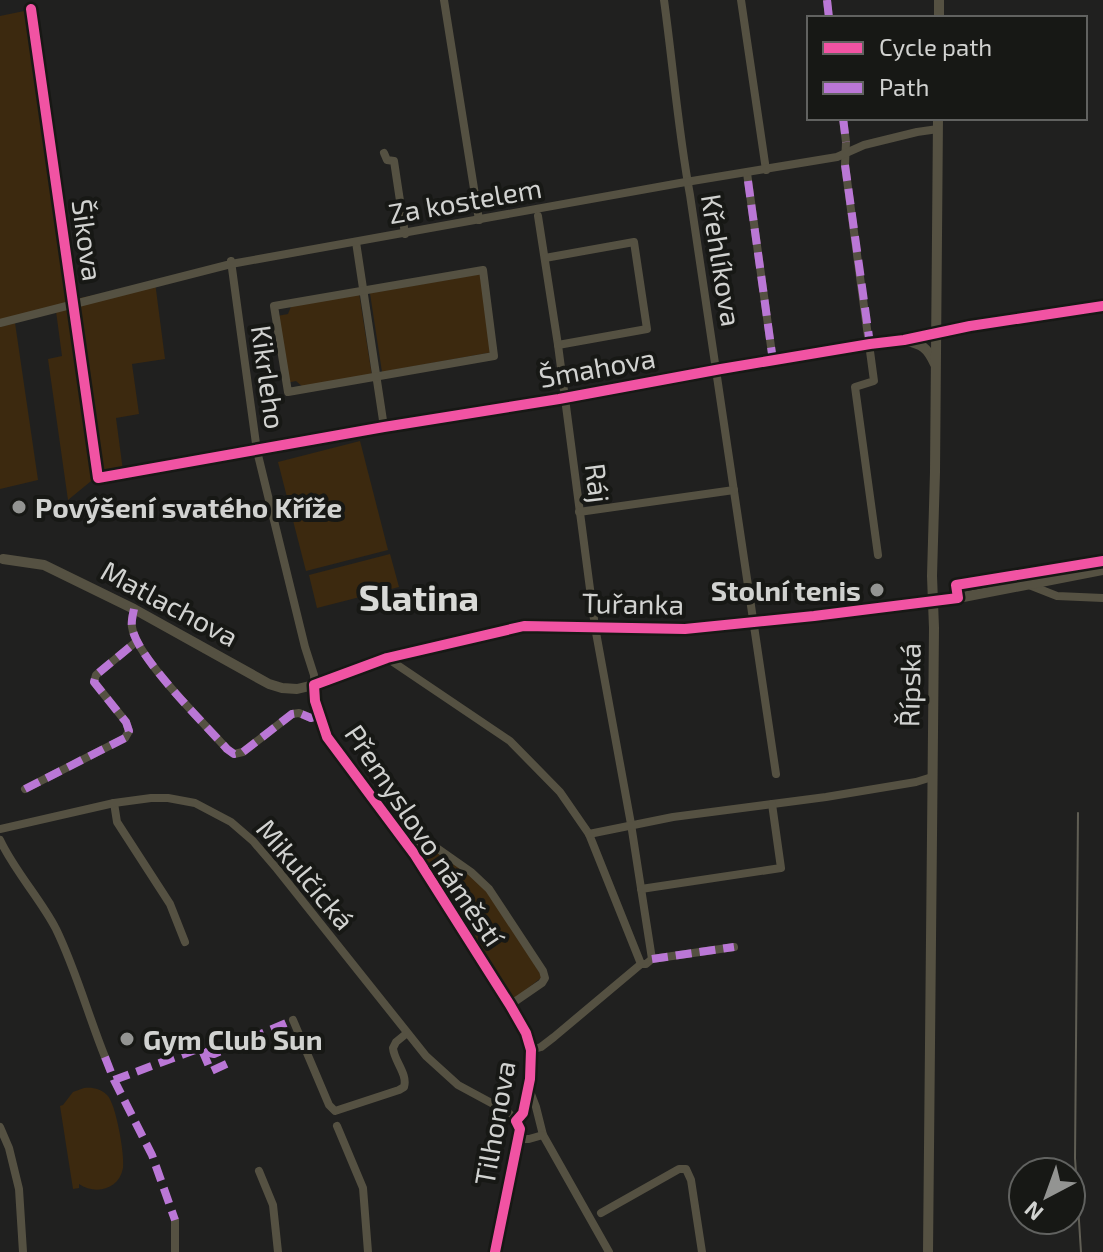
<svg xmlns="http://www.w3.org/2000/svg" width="1103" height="1252" viewBox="0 0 1103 1252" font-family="'Exo 2',sans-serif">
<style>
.green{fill:#3c290f}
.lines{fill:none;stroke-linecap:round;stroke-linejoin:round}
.minor{stroke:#555142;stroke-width:8}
.tertiary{stroke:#555142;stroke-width:10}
.rail{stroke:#605e54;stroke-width:2}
.quiet{stroke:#ba77d6;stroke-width:8;stroke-dasharray:16 8;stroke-linecap:butt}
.cycleway-casing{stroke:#171815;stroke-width:15}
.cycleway{stroke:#f153a3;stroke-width:10}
.poi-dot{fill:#939492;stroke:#171815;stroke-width:3}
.labels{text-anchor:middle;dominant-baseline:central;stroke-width:8;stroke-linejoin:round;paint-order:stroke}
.street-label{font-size:28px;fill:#d1d2d0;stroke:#171815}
.poi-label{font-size:28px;font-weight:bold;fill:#d1d2d0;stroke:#171815;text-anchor:start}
.district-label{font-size:36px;font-weight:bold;fill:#d9dad7;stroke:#171815}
</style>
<rect width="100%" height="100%" fill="#20201f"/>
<g class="green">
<polygon points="29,10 71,300 155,282 165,359 132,364 139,414 116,418 123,471 96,477 68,500 48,359 62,356 56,311 0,323 0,16"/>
<polygon points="481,274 493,352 382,372 370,293"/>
<polygon points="359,293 372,376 304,388 296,381 286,383 277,316 288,314 292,304"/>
<polygon points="15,323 38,480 0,489 0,327"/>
<polygon points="360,441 388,550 306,571 278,462"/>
<polygon points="390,554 399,587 317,608 309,575"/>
<polygon points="436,848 489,889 542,977 513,1000 420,855"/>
<path d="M84,1088C93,1087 101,1089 107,1095C116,1103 125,1156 123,1168C119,1190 95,1195 79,1184V1188L73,1189L60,1106L63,1105L73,1092Z"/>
</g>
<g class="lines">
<g class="minor">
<polyline points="444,0 479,220"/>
<path d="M664,0C673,65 678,130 690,195L776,774"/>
<polyline points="741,0 766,170"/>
<polyline points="827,0 829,18"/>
<polyline points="31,9 98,478 384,427 559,399 721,369 870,344 904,340 970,326 1103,306"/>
<polyline points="843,118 846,142 845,165 874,381 855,387 878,555"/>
<polyline points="384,153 387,160 394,161 405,234"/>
<polyline points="747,173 773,361"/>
<polyline points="538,216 558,345 595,627 631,824 652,959"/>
<polyline points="356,242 384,427"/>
<polyline points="545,258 634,242 647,329 558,345"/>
<path d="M231,261L257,451L305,647L314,675L315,701L327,737L415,855L523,1027C527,1035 530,1043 531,1052C533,1069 529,1109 516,1121"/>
<polygon points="483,270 494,356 288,392 274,306"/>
<polyline points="0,323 231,264 680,183 837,157 864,145 917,132 938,129"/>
<polyline points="579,512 734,490"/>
<polyline points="1029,585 1057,596 1103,598"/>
<path d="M134,609C133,614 131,621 132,627C136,657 205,724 227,749L234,754L243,752L292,714L299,713L311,718L320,715"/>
<polyline points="387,658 510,741 560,792 589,834 641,964"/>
<polyline points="25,789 125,738 129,731 126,722 94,682 96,675 137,641"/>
<polyline points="114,803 117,822 170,904 185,942"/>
<polyline points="0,829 114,803 151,798 168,798 195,803 231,822 253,841 277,869 426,1056 458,1085 508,1112 518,1124 518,1139 495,1252"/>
<polyline points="589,834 673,817 826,797 916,782 932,777"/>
<path d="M0,840C15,872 40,898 56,929C76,970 88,1015 105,1057"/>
<polyline points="413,852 424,839 471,872 489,889 543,971 545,978 542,983 510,1005"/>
<polyline points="641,889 781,868 772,804"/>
<path d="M293,1020L329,1105L335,1111L399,1090L404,1087C408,1074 394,1061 393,1048L396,1042L407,1033"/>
<polyline points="531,1050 541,1047 554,1037 641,964 646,964 652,959 734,947"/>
<polyline points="529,1089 536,1107 543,1135 609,1252"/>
<polyline points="337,1126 363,1188 368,1252"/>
<polyline points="0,1127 9,1148 19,1189 23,1252"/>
<polyline points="518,1139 529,1139 543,1135"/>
<polyline points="259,1171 273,1205 278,1252"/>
<polyline points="601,1213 679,1169 686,1169 691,1180 702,1252"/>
<polyline points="175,1220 175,1252"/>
</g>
<g class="tertiary">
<polyline points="939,0 939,18"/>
<path d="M904,340C923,345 927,347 935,364"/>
<polyline points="3,559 44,565 134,609 269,684 282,688 297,689 314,685 387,658 524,626 685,629 814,616 958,598 1103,570"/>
<polyline points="928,1252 934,628 932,576 935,472 938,118"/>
</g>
<polyline class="rail" points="1078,813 1075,1158 1081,1252"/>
<g class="quiet">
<polyline points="827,0 829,18"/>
<polyline points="843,118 846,142"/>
<polyline points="845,165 870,344"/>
<polyline points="748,181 773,361"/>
<path d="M134,609C133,614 131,621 132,627C136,657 205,724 227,749L234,754L243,752L292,714L299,713L311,718L320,715"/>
<polyline points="25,789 125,738 129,731 126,722 94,682 96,675 137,641"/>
<polyline points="652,959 734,947"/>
<polyline points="202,1050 211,1071 233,1061"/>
<polyline points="105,1057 114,1080 152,1155 175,1220"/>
<polyline points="114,1080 195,1050 214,1054 293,1020"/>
</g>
<g class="cycleway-casing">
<g id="cycleway">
<polyline points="31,9 98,478 384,427 559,399 721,369 870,344 904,340 970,326 1103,306"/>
<polyline points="495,1252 518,1139 520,1129 516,1121 523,1113 530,1079 531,1050 526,1033 510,1005 415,855 327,737 315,701 314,685 387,658 524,626 685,629 814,616 958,598 956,585 1103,561"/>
</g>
</g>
<use href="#cycleway" class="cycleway"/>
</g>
<g class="poi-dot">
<circle cx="19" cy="507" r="8"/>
<circle cx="877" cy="590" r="8"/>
<circle cx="127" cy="1039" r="8"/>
</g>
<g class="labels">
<g class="street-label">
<text transform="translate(465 200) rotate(-10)">Za kostelem</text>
<text transform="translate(88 240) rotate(82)">Šikova</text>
<text transform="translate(722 260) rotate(81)">Křehlíkova</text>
<text transform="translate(597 367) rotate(-10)">Šmahova</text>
<text transform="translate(269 377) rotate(82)">Kikrleho</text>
<text transform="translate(598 483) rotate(83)">Ráj</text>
<text transform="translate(170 603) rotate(28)">Matlachova</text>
<text transform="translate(633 603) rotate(1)">Tuřanka</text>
<text transform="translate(909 685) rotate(-89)">Řípská</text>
<text transform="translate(425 835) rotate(56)">Přemyslovo náměstí</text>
<text transform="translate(306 874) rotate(50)">Mikulčická</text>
<text transform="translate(494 1123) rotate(-80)">Tilhonova</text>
</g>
<g class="poi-label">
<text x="35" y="507">Povýšení svatého Kříže</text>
<text x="861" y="590" text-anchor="end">Stolní tenis</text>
<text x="143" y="1039">Gym Club Sun</text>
</g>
<g class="district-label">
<text x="419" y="596">Slatina</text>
</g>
</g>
<rect x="807" y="16" width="280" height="104" fill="#171815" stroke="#616260" stroke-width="2"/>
<rect x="823" y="42" width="40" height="12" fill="#f153a3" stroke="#616260" stroke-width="2"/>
<text x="879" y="56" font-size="24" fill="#d1d2d0">Cycle path</text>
<rect x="823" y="82" width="40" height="12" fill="#ba77d6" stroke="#616260" stroke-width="2"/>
<text x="879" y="96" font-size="24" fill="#d1d2d0">Path</text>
<g transform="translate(1047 1196) rotate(221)"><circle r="38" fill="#171815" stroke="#616260" stroke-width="2"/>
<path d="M0-6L14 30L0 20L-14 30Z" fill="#939492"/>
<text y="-12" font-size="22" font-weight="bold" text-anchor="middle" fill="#d1d2d0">N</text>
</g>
</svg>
